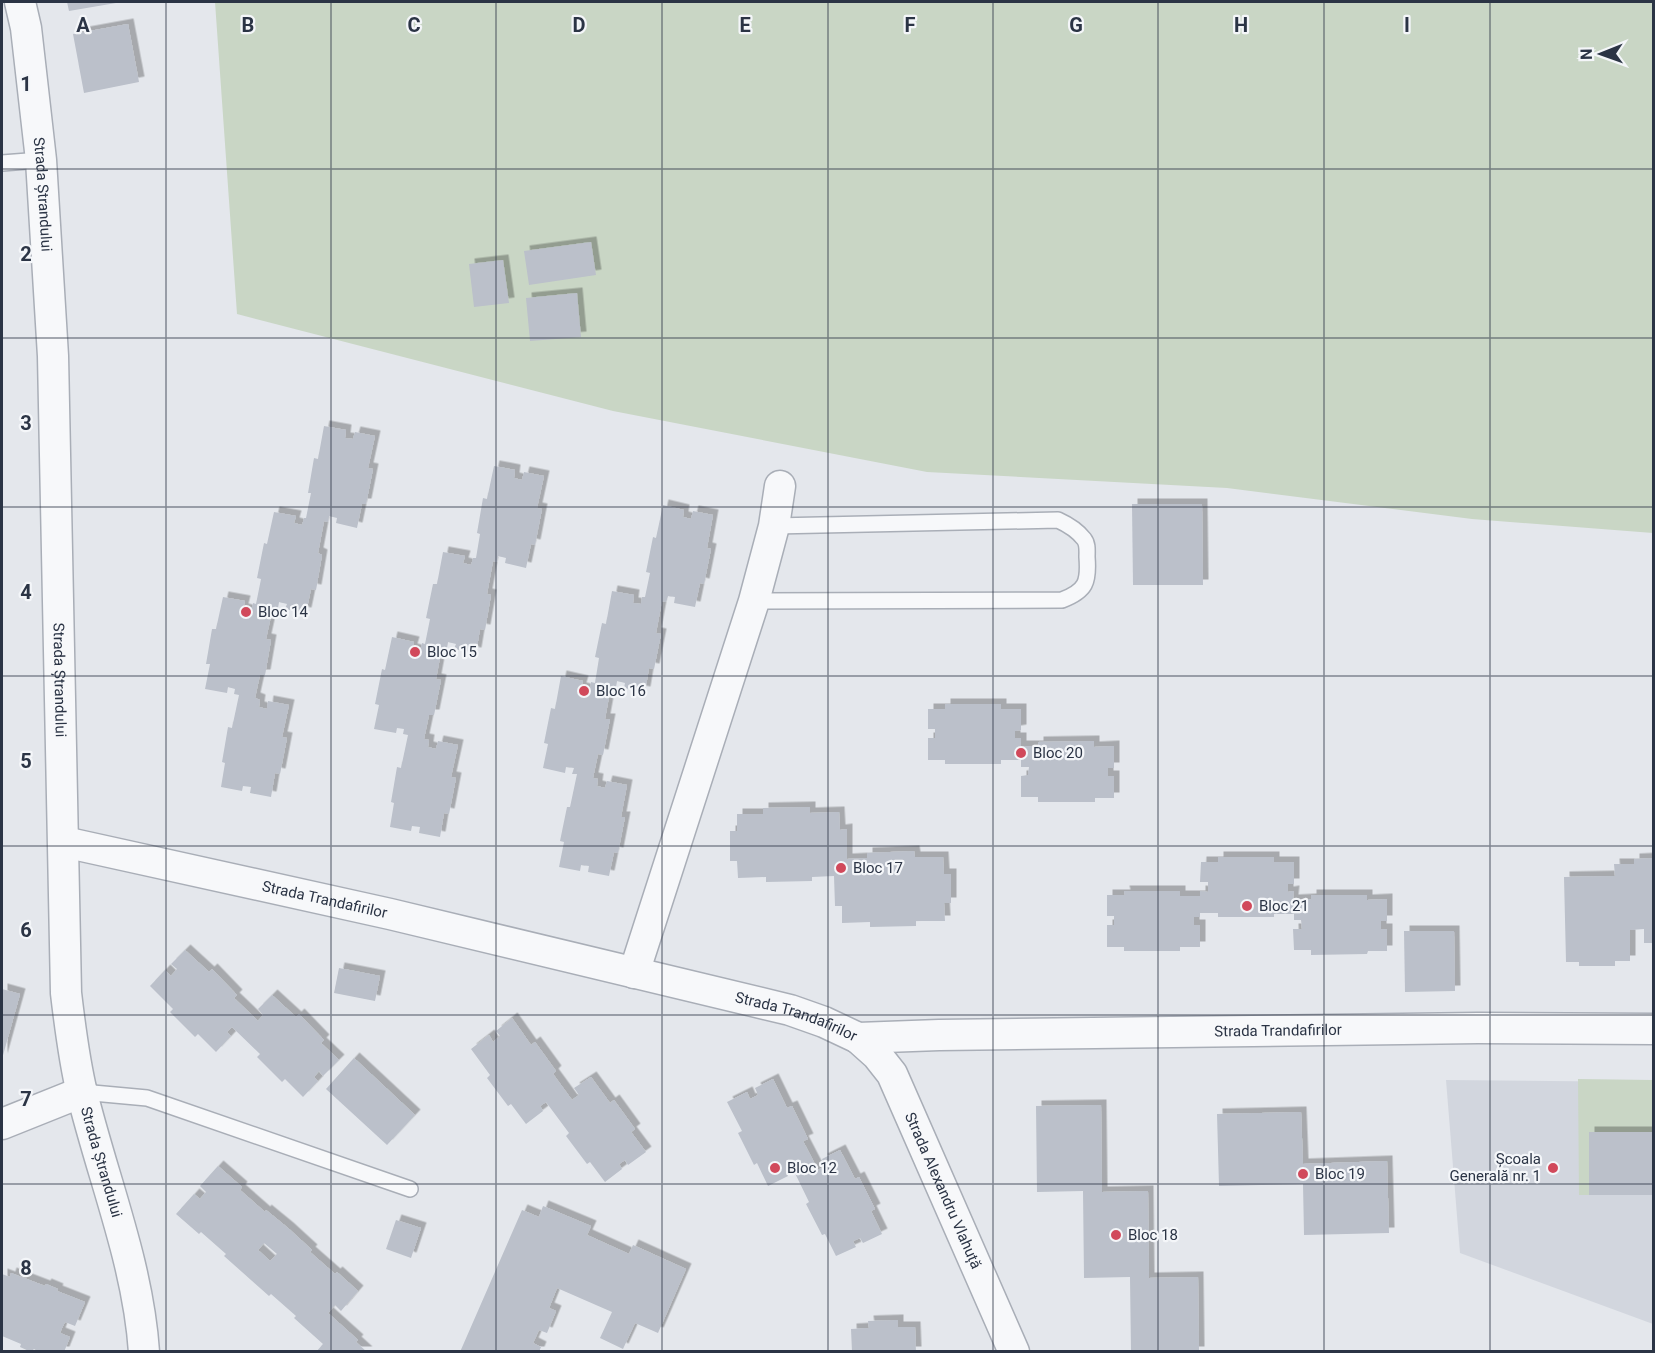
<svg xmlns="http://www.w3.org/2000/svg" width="1655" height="1353" viewBox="0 0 1655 1353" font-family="Roboto,sans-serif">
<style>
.built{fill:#d2d6de}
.green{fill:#c9d6c5}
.building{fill:#bbc0ca;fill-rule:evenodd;filter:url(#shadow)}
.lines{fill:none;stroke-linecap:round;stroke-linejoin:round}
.service-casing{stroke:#a9aeb7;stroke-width:18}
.minor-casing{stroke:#a9aeb7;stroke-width:33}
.service{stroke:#f7f8fa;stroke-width:15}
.minor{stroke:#f7f8fa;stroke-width:30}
.grid{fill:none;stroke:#2b3445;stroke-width:1.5;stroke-opacity:0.55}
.poi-dot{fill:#d1495b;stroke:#f4f6f9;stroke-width:2}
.labels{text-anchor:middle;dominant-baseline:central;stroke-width:4.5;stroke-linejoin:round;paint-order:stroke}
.street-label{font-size:15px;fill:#2b3445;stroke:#f4f6f9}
.poi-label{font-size:15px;fill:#2b3445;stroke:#f4f6f9;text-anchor:start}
.grid-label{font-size:20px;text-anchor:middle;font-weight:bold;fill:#2b3445;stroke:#f4f6f9;stroke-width:4.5;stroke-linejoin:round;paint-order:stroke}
</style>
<defs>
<filter id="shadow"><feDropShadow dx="5.5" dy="-5.5" stdDeviation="0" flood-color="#0004"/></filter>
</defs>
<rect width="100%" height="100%" fill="#e4e7ec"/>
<polygon class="built" points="1446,1080 1653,1082 1653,1324 1460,1253"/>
<g class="green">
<polygon points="215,2 1653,2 1653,533 1472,519 1227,488 927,472 613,411 237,314"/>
<polygon points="1578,1079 1653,1080 1653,1132 1589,1133 1589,1195 1579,1195"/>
</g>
<g class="building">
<polygon points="67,2 116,2 116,3 69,11"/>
<polygon points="128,24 139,82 84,93 73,34"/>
<polygon points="591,242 596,275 529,285 524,251"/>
<polygon points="503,260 509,303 474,307 469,264"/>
<polygon points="577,293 581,337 530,341 526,298"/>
<polygon points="324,426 346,430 345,438 353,439 355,432 375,436 368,468 373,469 366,504 362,504 357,528 336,523 337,518 329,516 328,522 324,521 318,553 322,555 316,590 311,589 306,613 285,609 287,604 279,602 278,608 273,607 266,639 271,640 265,675 260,675 255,698 260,700 259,707 267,709 268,701 289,705 282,737 287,738 280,774 275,773 271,797 250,793 251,787 243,786 242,791 221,787 225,763 222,762 228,727 232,728 239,695 234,694 235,689 228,687 227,693 205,689 210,664 206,664 212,629 216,629 223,597 245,601 243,609 251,611 253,603 256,604 261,579 257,578 264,543 267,544 274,512 296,516 294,523 302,525 304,518 306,518 311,493 308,493 314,458 318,459"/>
<polygon points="494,466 515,470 514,478 522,480 524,472 544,476 537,508 542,509 535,545 531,544 526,568 505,563 506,558 498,556 497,562 493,561 487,594 491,595 485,630 480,629 476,653 454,649 456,644 448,642 447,648 442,647 436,679 441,680 434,715 429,715 424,739 429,740 428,747 436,749 438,741 458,745 451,777 456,778 449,814 444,813 440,837 419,833 420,827 412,826 411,831 390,827 394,803 391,802 397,767 401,768 408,735 403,734 404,729 397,728 396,733 374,729 379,705 375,704 382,669 385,670 392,637 414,642 412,649 420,651 422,643 425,644 430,619 426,618 433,584 437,584 443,552 465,556 463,563 471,565 473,558 476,558 480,534 477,533 483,498 487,499"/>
<polygon points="1132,504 1202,504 1203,585 1133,585"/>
<polygon points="663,505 684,510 683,517 691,519 693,511 713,515 707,548 711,549 704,584 700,583 695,607 674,603 675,597 668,596 666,602 662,601 656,633 661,634 654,669 649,668 645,692 624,688 625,683 617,681 616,687 611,686 605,719 610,719 603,755 598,754 593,778 598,779 597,786 605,788 607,781 627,785 621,817 625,817 618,853 614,852 609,876 588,872 589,866 581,865 580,871 559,867 564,842 560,841 567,807 570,807 577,774 572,774 574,768 566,767 565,773 543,768 548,744 544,743 551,708 555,709 561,676 583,681 581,688 590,690 591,682 595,683 599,658 595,657 602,623 606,624 612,591 634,595 633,603 641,604 642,597 645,597 650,573 646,572 653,537 656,538"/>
<polygon points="945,704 1001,704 1001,709 1021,709 1021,730 1015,731 1015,738 1021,738 1021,746 1038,746 1038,742 1094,741 1094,747 1114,746 1114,768 1108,768 1108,776 1114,776 1114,798 1095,798 1095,802 1038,802 1038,797 1021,797 1021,776 1028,775 1029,767 1021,767 1021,760 1001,760 1001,764 945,764 945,760 928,760 928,738 935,738 935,729 928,729 928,709 945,709"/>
<polygon points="810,807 810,813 839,812 840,830 847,829 847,859 867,858 867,853 914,851 915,857 943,857 944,874 951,874 951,903 944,903 945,921 916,921 916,926 870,927 870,922 842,923 842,906 835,906 834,876 812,877 812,881 766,882 766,877 738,878 737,861 730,861 730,831 737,831 737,814 763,814 763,808"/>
<polygon points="1218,857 1274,857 1274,862 1294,862 1294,884 1288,884 1288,892 1294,891 1293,900 1311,899 1311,895 1367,895 1367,900 1387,899 1387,921 1381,921 1381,929 1387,929 1387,951 1368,951 1367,954 1311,955 1311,950 1294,950 1293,929 1302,929 1301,920 1294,920 1294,914 1274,914 1274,917 1218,917 1218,913 1200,913 1200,917 1194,917 1194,925 1200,925 1200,947 1180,947 1180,951 1124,951 1124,947 1107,947 1107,925 1114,925 1114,916 1107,916 1107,895 1125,895 1124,891 1180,891 1180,896 1200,896 1200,891 1208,892 1208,882 1200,882 1201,862 1218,862"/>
<polygon points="1654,858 1654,943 1644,943 1644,929 1630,930 1630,961 1615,961 1615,966 1579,966 1579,962 1566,962 1564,877 1615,876 1614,864 1634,864 1634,859"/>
<polygon points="1404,931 1454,931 1455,991 1405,992"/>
<polygon points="185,950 209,972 212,969 237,995 234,998 258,1021 263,1015 258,1009 272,995 296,1017 299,1014 324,1040 321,1043 339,1060 323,1076 319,1071 314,1077 318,1081 303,1097 285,1079 282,1082 257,1057 260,1054 232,1027 227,1032 231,1036 216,1052 198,1034 195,1037 170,1012 173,1009 150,986 165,970 171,976 177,969 171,964"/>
<polygon points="339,968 380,976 375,1001 334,993"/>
<polygon points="2,989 20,994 2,1059"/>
<polygon points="512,1018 531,1045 535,1042 556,1071 553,1074 572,1100 579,1095 574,1088 591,1077 610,1103 614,1100 635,1129 631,1132 646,1152 628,1165 625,1160 619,1164 622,1169 605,1182 590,1162 587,1164 566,1136 569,1133 546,1102 540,1106 543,1111 526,1124 511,1104 508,1106 487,1078 490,1075 471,1049 489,1035 493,1042 500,1036 496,1031"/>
<polygon points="354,1058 415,1115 387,1145 326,1089"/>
<polygon points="773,1079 787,1108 792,1106 808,1139 803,1141 818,1170 825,1166 822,1159 840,1150 855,1179 859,1177 875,1209 871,1211 882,1234 863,1243 860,1238 853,1241 856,1247 836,1256 825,1234 822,1235 806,1204 809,1202 792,1167 785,1170 788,1176 768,1186 757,1163 754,1165 738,1133 742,1131 727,1102 747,1092 750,1099 758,1095 755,1088"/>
<polygon points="1101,1105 1102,1192 1148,1191 1149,1278 1198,1277 1199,1352 1131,1352 1130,1277 1084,1278 1083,1191 1037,1192 1036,1106"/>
<polygon points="1301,1112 1303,1164 1387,1161 1389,1233 1304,1235 1303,1184 1219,1186 1217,1114"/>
<rect x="1589" y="1132" width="65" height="63"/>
<path d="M218,1166L242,1187L240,1190L265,1212L266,1210L288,1228L312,1250L310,1252L335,1274L337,1272L358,1291L341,1311L335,1305L328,1313L358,1340L356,1342L367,1352H316L323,1344L294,1318L296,1316L271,1294L269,1296L224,1256L226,1254L201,1232L199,1234L176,1214L194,1194L200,1199L206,1192L200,1186ZM264,1243L277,1254L270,1261L258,1250Z"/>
<polygon points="543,1206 591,1226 587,1235 629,1254 633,1245 686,1269 658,1333 635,1323 623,1349 600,1338 612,1312 557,1288 549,1308 556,1311 547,1333 539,1330 533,1343 541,1347 539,1352 460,1352 522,1210 539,1217"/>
<polygon points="396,1220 421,1228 411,1258 386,1249"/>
<polygon points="11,1273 45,1286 46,1284 58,1289 57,1291 85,1302 75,1326 65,1322 62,1328 60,1333 70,1337 64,1352 39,1352 34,1349 31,1352 20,1347 21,1344 2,1336 2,1274 10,1277"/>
<polygon points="898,1320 898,1327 915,1327 916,1352 852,1352 851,1329 869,1328 868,1321"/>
</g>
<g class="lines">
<g class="service-casing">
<g id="service">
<polyline points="2,163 41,160"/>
<path d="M754,601L1062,600C1086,591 1089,582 1087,557C1087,551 1088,544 1084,539C1077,530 1069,525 1058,520L774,526"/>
<polyline points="82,1092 147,1098 410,1189"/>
</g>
</g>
<g class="minor-casing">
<g id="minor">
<path id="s1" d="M20,2L26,28L41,160L53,356L66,993C70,1027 74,1060 82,1093C103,1179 138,1263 144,1352"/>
<path id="s2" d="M64,842L390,914L790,1010L824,1022L858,1038L939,1035L1478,1028L1654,1029"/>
<polyline points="634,973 754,601 774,526 780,486"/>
<path id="s3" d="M858,1038L877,1055L892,1074L1014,1352"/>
<polyline points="2,1124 82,1092"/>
</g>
</g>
<use href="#service" class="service"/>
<use href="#minor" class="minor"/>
</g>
<path class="grid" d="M166,2V1352M331,2V1352M496,2V1352M662,2V1352M828,2V1352M993,2V1352M1158,2V1352M1324,2V1352M1490,2V1352M2,169H1654M2,338H1654M2,507H1654M2,676H1654M2,846H1654M2,1015H1654M2,1184H1654"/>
<g class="poi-dot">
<circle cx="246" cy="612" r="6"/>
<circle cx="415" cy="652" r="6"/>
<circle cx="584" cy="691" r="6"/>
<circle cx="1021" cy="753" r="6"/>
<circle cx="841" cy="868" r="6"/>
<circle cx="1247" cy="906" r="6"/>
<circle cx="775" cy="1168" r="6"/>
<circle cx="1553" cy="1168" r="6"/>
<circle cx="1303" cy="1174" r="6"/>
<circle cx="1116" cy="1235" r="6"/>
</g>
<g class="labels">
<g class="street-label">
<text stroke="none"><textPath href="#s1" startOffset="194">Strada Ștrandului</textPath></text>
<text stroke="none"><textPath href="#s1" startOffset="680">Strada Ștrandului</textPath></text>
<text stroke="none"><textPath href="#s2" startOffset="267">Strada Trandafirilor</textPath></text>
<text stroke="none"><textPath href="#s2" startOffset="753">Strada Trandafirilor</textPath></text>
<text stroke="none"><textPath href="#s2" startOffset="1239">Strada Trandafirilor</textPath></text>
<text stroke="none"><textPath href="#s1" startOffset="1166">Strada Ștrandului</textPath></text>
<text stroke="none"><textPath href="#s3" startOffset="177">Strada Alexandru Vlahuță</textPath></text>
</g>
<g class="poi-label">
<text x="258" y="612">Bloc 14</text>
<text x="427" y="652">Bloc 15</text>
<text x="596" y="691">Bloc 16</text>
<text x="1033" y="753">Bloc 20</text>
<text x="853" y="868">Bloc 17</text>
<text x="1259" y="906">Bloc 21</text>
<text x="1541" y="1159" text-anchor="end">Școala<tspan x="1541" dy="17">Generală nr. 1</tspan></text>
<text x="787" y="1168">Bloc 12</text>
<text x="1315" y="1174">Bloc 19</text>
<text x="1128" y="1235">Bloc 18</text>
</g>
</g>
<g class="grid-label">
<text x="83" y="32">A</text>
<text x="248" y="32">B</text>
<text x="414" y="32">C</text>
<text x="579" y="32">D</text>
<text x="745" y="32">E</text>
<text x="910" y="32">F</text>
<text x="1076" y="32">G</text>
<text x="1241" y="32">H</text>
<text x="1407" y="32">I</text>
<text x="26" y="91">1</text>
<text x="26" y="261">2</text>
<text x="26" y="430">3</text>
<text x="26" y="599">4</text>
<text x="26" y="768">5</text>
<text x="26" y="937">6</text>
<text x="26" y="1106">7</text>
<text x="26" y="1275">8</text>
</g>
<rect width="1655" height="1353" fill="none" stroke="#2b3445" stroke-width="6"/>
<g transform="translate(1601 54) rotate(269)" stroke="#f4f6f9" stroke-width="4.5" paint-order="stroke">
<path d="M0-4.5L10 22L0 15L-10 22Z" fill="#2b3445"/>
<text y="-9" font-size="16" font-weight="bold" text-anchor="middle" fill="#2b3445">N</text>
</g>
</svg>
